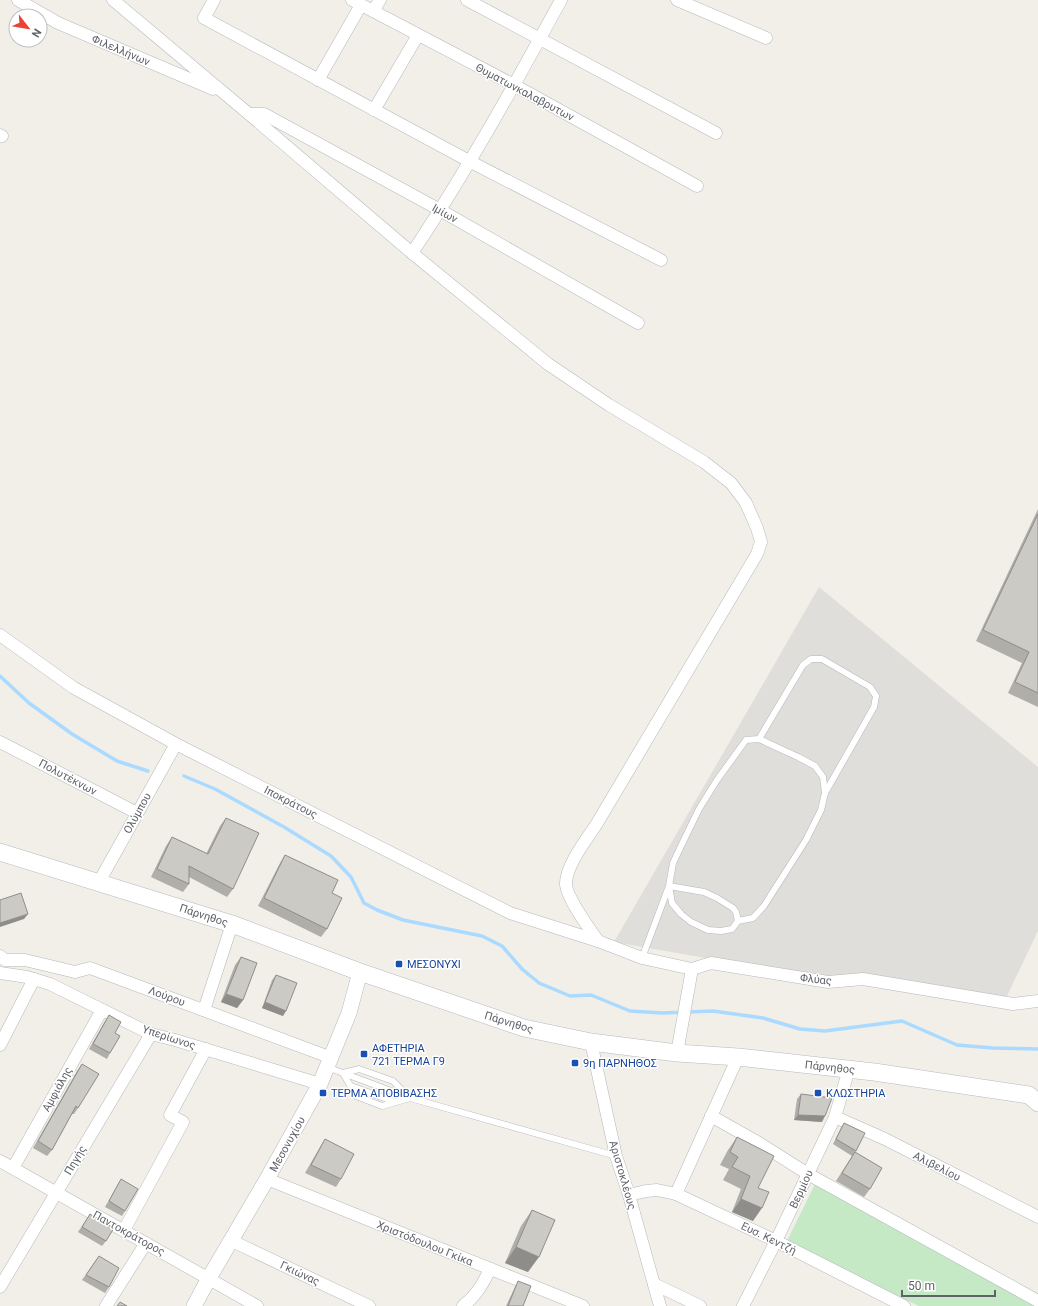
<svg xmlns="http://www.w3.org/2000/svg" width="1038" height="1306" viewBox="0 0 1038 1306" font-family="Roboto,sans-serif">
	<rect width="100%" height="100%" fill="#f1efe8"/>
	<path fill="#e0deda" d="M819,587L1038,767V931L1005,1000L825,979L614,942Z"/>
	<path fill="#c5e8c5" d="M815,1184L1035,1306H919L786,1243Z"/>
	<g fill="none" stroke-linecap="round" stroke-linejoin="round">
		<g stroke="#aadaff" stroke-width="3.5">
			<path d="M0,676L29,703L72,734L117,761L148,771"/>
			<path d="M184,776L215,789L284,827L331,856L351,877L364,903L377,910L403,920L482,936L502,946L522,969L539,983L570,996L591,995L630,1011L662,1013L713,1011L763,1018L800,1029L825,1031L902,1021L957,1045L993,1048L1038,1049"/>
		</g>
		<defs>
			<g id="service">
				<path d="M759,739L803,665L811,659H822L870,687L876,696L874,707L825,793"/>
				<path d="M669,886L704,892L717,898L733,908L736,912L738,921"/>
				<path d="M642,958L669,886L673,863L682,844L699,809L717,780L746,740L759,739L798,757L815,766L823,777L825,793L821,810L806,840L764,906L753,918L738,921L732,929L721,931L708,930L691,922L681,914L672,903L669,886"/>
				<path d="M327,1067L410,1098L616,1156"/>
				<path d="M359,1069L393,1081L410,1098L382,1106L356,1096L343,1073Z"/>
				<path d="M351,1086L395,1102"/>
			</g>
			<g id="minor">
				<path d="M18,0L58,23L213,89"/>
				<path d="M113,0L249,114L412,253L548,364L609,405L704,462L731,483L746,503L757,528L761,542L757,554L596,825C586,840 565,867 566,885C568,900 589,928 598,941"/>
				<path d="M214,0L204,18L469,161L661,260"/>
				<path d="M352,0L514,85L697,186"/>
				<path d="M467,0L716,133"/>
				<path d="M677,0L766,38"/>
				<path d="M373,11L380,0"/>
				<path d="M318,80L361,5"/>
				<path d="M374,110L418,35"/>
				<path d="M249,114H264L440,210L638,323"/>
				<path d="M0,135L2,136"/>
				<path d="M412,253C466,172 514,86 561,0"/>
				<path d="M0,635L74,688L96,700L176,744L510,913L598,941L642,958L692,969L711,963L828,982L863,979L1013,1004L1038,1001"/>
				<path d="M0,742L137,813"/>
				<path d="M99,882L176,744"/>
				<path d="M0,956L5,960H25L75,972L90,968L332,1058"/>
				<path d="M0,973L27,977L50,984L151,1034L175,1040L320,1084"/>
				<path d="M204,1010L232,924"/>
				<path d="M591,1042L616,1156L629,1195L660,1306"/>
				<path d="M0,1045L34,979"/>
				<path d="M677,1053L692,969"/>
				<path d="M711,1116L759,1143L808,1174L1038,1301"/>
				<path d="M835,1117L885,1139L1038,1217"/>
				<path d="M0,1161L257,1306"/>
				<path d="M13,1168L102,1010"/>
				<path d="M267,1179L583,1306"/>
				<path d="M676,1194L738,1057"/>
				<path d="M629,1195L646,1191L657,1190L676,1194L776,1241L904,1306"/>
				<path d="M124,1230L183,1122L170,1115L206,1049"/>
				<path d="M232,1241L369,1306"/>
				<path d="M654,1284L700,1306"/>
				<path d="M0,1287L151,1034"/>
				<path d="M106,1306L146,1243"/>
				<path d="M463,1306C476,1296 483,1284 490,1269"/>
				<path d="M743,1306L776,1241L835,1117L849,1069"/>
			</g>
			<path id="tertiary" d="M194,1306L209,1278L267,1179L320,1084L349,1013L360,972"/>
			<path id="secondary" d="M0,852L232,924L360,972L524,1028L591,1042L677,1053L738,1057L874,1072L1029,1095L1038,1103"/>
		</defs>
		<use href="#service" stroke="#b5b8bc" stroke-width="7"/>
		<use href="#minor" stroke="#b5b8bc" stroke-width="13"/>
		<use href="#tertiary" stroke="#b5b8bc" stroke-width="16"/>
		<use href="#secondary" stroke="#b6babf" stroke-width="18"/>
		<use href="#service" stroke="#fff" stroke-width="6"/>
		<use href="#minor" stroke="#fff" stroke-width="12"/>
		<use href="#tertiary" stroke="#fff" stroke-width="15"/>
		<use href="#secondary" stroke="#fff" stroke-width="17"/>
	</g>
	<g fill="#afaea9">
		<path d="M1038,509V707L1008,693L1022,663L976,641Z"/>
		<path d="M226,818L233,889L227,897L189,877V884L183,892L151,877L166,846L172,837L206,854L220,826Z"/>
		<path d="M285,855L332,893L327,929L321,937L258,906L280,863Z"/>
		<path d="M241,957L243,1000L237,1008L221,1002L235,965Z"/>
		<path d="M276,975L283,1016L262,1008L272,980Z"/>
		<path d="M109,1015L115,1033L110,1053L107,1059L89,1049L105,1021Z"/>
		<path d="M82,1064L78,1108L74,1114H72L52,1150L47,1156L33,1148L77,1071Z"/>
		<path d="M801,1094L822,1122L794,1120L797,1099Z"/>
		<path d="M844,1123L856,1151L855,1152L870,1189L864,1197L836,1181L852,1156L833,1144L841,1128Z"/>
		<path d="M737,1137L758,1188L753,1221L732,1212L741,1189L723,1180L729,1169L720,1165L728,1150Z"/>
		<path d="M325,1139L341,1179L336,1187L305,1173L320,1147Z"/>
		<path d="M121,1179L125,1211L122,1216L105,1207Z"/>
		<path d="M532,1210L528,1272L505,1263L521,1226Z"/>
		<path d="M90,1214L106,1241L102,1246L78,1232Z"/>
		<path d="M99,1256L109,1287L105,1293L82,1280Z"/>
		<path d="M518,1281L523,1306H506L515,1287Z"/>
	</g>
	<g fill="#8f8d8a">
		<path d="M28,914L24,919L0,927V923Z"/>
		<path d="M226,994L243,1000L237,1008L221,1002Z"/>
		<path d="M265,1002L286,1011L283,1016L262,1008Z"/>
		<path d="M798,1115L825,1116L822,1122L794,1120Z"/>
		<path d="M741,1199L762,1208L753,1221L732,1212Z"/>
		<path d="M516,1247L539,1257L528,1272L505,1263Z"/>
	</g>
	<g fill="#cccac5" stroke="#8f8d8a">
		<path d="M1038,514V693L1015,682L1029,652L983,630Z"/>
		<path d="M226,818L259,833L233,889L189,866V884L157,869L172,837L208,854Z"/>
		<path d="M285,855L338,880L332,893L342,898L327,929L264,898Z"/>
		<path d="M21,893L28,914L0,923V900Z"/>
		<path d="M241,957L257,963L243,1000L226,994Z"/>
		<path d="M276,975L297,983L286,1011L265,1002Z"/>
		<path d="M109,1015L121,1022L115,1033L120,1036L110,1053L93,1044Z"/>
		<path d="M82,1064L99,1074L78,1108L76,1106L52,1150L38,1141Z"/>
		<path d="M801,1094L832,1098L825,1116L798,1115Z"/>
		<path d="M844,1123L865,1133L856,1151L836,1139Z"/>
		<path d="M737,1137L774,1156L758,1188L769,1192L762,1208L741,1199L750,1176L732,1167L738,1157L730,1152Z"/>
		<path d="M325,1139L354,1154L341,1179L311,1165Z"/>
		<path d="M855,1152L882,1168L870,1189L842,1173Z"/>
		<path d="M121,1179L138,1189L125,1211L109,1201Z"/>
		<path d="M532,1210L555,1220L539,1257L516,1247Z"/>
		<path d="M90,1214L114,1228L106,1241L82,1227Z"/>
		<path d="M99,1256L119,1268L109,1287L86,1275Z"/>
		<path d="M518,1281L531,1286L523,1306H508Z"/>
		<path d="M120,1302L127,1306H117Z"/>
	</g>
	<g fill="#1a4fb4" stroke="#fff" stroke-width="1.5">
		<rect x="395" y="960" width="8" height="8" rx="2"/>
		<rect x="360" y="1050" width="8" height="8" rx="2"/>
		<rect x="571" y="1059" width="8" height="8" rx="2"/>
		<rect x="319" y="1089" width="8" height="8" rx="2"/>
		<rect x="814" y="1089" width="8" height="8" rx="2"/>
	</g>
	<g text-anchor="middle" stroke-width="3" stroke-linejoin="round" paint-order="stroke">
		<g font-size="11" fill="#5f6368" stroke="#fff">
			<text transform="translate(121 50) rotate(23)" y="4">Φιλελλήνων</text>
			<text transform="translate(525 92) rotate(28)" y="4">Θυματωνκαλαβρυτων</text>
			<text transform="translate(445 213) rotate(29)" y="4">Ιμίων</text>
			<text transform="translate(68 777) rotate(28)" y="4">Πολυτέκνων</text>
			<text transform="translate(291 802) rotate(27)" y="4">Ιποκράτους</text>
			<text transform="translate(137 813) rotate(-61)" y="4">Ολύμπου</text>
			<text transform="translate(204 915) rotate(18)" y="4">Πάρνηθος</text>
			<text transform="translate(816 979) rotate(6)" y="4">Φλύας</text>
			<text transform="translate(167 996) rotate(20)" y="4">Λούρου</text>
			<text transform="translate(509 1022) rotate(17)" y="4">Πάρνηθος</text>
			<text transform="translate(169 1037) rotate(18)" y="4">Υπερίωνος</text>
			<text transform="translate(830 1067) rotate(6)" y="4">Πάρνηθος</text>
			<text transform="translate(57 1089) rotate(-61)" y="4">Αμφιάλης</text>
			<text transform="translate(287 1144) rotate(-61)" y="4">Μεσονυχίου</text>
			<text transform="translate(75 1160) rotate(-59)" y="4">Πηγής</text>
			<text transform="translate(937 1166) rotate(27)" y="4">Αλιβελίου</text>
			<text transform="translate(623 1175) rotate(74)" y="4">Αριστοκλέους</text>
			<text transform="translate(801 1189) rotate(-65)" y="4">Βερμίου</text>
			<text transform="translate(129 1233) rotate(29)" y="4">Παντοκράτορος</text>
			<text transform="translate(769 1238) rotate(26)" y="4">Ευσ. Κεντζή</text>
			<text transform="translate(425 1243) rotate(22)" y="4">Χριστόδουλου Γκίκα</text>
			<text transform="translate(300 1273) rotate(25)" y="4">Γκιώνας</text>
		</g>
		<g font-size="11" fill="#164399" stroke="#fff" text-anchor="start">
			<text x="407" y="968">ΜΕΣΟΝΥΧΙ</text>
			<text x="372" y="1052">ΑΦΕΤΗΡΙΑ<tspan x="372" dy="13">721 ΤΕΡΜΑ Γ9</tspan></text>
			<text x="583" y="1067">9η ΠΑΡΝΗΘΟΣ</text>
			<text x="331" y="1097">ΤΕΡΜΑ ΑΠΟΒΙΒΑΣΗΣ</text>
			<text x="826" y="1097">ΚΛΩΣΤΗΡΙΑ</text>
		</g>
	</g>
	<g transform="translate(28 28) rotate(121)"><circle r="19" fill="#ffffff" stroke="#bfc1c3"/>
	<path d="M0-3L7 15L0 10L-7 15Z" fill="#ea4335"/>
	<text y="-6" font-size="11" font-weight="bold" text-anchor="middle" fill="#5f6368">N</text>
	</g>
	<path d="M902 1290v6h93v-6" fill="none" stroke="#5f6368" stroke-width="2"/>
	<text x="908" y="1290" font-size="12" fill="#5f6368" stroke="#ffffff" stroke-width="3" paint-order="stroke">50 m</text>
</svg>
